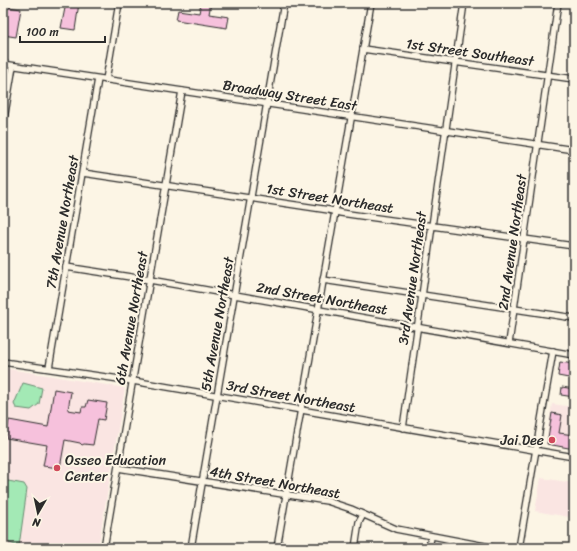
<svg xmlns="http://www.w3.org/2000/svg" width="577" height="551" viewBox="0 0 577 551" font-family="Sriracha,sans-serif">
	<rect width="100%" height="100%" fill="#fcf5e5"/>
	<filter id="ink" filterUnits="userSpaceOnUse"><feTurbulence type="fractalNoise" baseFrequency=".025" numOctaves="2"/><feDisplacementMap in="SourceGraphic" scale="8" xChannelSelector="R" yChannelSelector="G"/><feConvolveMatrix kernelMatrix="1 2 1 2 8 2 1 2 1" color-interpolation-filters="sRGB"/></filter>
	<g filter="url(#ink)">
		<g fill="#fae5e2">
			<path d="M3,368L125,388L98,548H3Z"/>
			<path d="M552,404L574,407V449L546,444Z"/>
			<path d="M541,478L574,483L569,517L535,511Z"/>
		</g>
		<g fill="#a3e9b5" stroke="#678a70">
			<path d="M23,383L42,388L39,404L31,410L16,408L14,404Z"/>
			<path d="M3,480L24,484L27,489L19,546L3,541Z"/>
		</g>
		<g fill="#f6c1dc" stroke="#2b2b2b">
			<path d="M66,3H79L75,30L61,28Z"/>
			<path d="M201,3H211L209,14L229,17L227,28L176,20L178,10L199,13Z"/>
			<path d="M3,6L21,9L16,37L3,35Z"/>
			<path d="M560,362L574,364V379L558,376Z"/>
			<path d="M562,387L574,389V397L561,395Z"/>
			<path d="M54,389L71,392L68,410L81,412L82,407H86L88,400L107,403L104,420L98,419L93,445L84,444L82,445L80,443L65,440L60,468L43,466L47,445L6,438L9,420L48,427Z"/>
			<path d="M552,413L562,415L559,433L574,435V449L547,444Z"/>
		</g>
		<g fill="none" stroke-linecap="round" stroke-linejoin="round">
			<defs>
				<g id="minor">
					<path d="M363,49L574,79"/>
					<path d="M3,64L574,150"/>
					<path d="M106,80L119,3"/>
					<path d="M3,125L13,66"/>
					<path d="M83,173L329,210L341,213L574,246"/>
					<path d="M66,267L150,280L574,355"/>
					<path d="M323,280L574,318"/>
					<path d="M509,343L558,3"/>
					<path d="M3,362L133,381L574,457"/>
					<path d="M49,368L98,79"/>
					<path d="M403,428L464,3"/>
					<path d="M118,468L327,501L351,509L396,529L495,548"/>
					<path d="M104,548L182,91"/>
					<path d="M191,548L284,3"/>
					<path d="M277,548L371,3"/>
					<path d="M355,548L359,522L363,515"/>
					<path d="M429,548L431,537"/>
					<path d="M519,548L553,351"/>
				</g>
			</defs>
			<use href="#minor" stroke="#2b2b2b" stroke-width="8"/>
			<use href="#minor" stroke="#fcf5e5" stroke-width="5.5"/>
		</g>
	</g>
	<g fill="#d1495b" stroke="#fcf5e5" stroke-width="1.5">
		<circle cx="552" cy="440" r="4"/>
		<circle cx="57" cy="468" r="4"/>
	</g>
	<g text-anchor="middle" stroke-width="4" stroke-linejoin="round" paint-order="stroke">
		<g font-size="14" fill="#2b2b2b" stroke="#fcf5e5">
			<text transform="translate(470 52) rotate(8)" y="5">1st Street Southeast</text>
			<text transform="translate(290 95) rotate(9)" y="5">Broadway Street East</text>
			<text transform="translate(330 198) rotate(9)" y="5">1st Street Northeast</text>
			<text transform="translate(62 222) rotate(-80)" y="5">7th Avenue Northeast</text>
			<text transform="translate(512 242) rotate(-82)" y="5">2nd Avenue Northeast</text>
			<text transform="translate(412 278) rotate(-82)" y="5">3rd Avenue Northeast</text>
			<text transform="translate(322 298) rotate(10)" y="5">2nd Street Northeast</text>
			<text transform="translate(131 318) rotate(-80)" y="5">6th Avenue Northeast</text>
			<text transform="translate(217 324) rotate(-80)" y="5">5th Avenue Northeast</text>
			<text transform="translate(291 396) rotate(10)" y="5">3rd Street Northeast</text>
			<text transform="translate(275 482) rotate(10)" y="5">4th Street Northeast</text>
		</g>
		<g font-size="14" fill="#2b2b2b" stroke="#fcf5e5" text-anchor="end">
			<text x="544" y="445">Jai Dee</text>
			<text x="65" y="465" text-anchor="start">Osseo Education<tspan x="65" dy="16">Center</tspan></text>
		</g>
	</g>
	<rect width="577" height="551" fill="none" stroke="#fcf5e5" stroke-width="16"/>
	<rect x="8" y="8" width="561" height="535" fill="none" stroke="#2b2b2b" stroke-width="1.5" filter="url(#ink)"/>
	<g transform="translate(38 513) rotate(189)" stroke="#fcf5e5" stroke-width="3" paint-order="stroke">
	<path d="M0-3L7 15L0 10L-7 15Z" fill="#2b2b2b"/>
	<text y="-6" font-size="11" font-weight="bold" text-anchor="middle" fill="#2b2b2b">N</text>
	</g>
	<path d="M20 36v6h85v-6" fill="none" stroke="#2b2b2b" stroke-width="2"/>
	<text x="26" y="36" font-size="12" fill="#2b2b2b" stroke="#fcf5e5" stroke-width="3" paint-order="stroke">100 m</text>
</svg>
